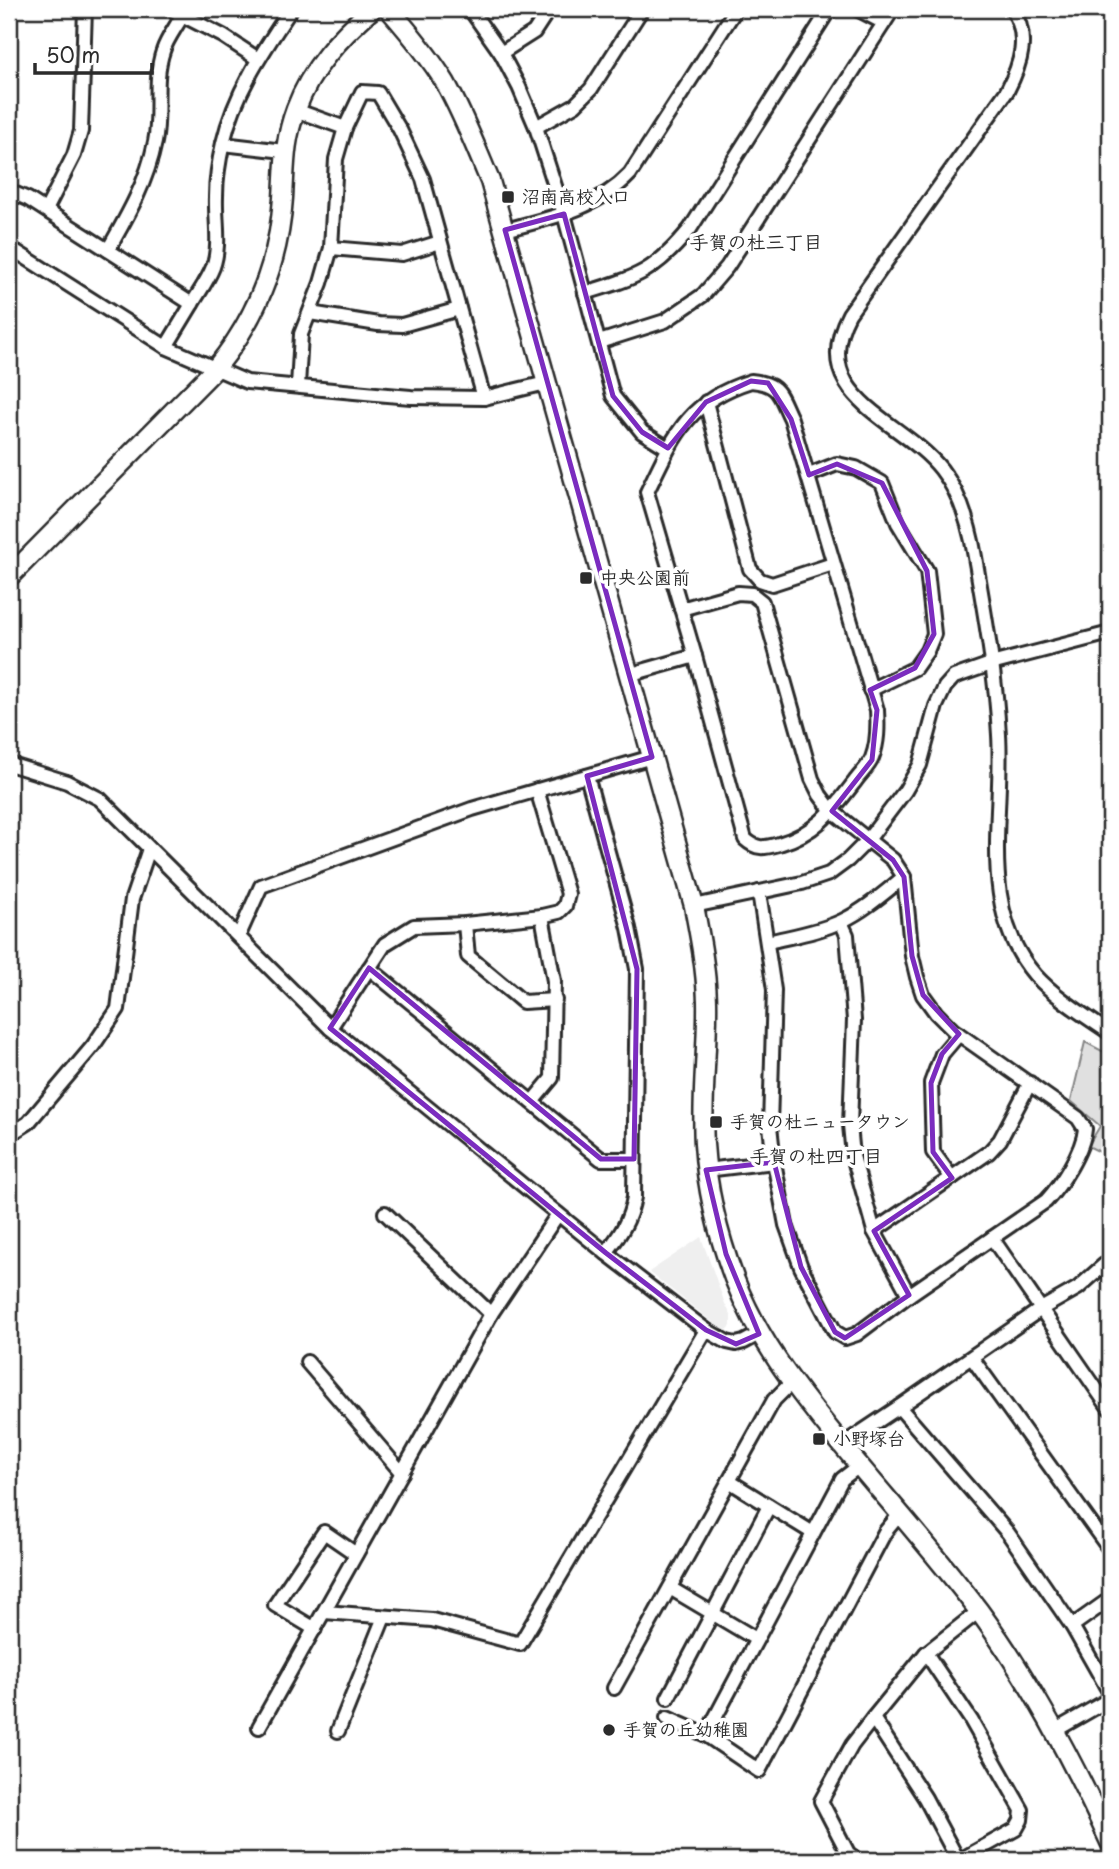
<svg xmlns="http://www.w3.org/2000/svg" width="1119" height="1869" viewBox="0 0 1119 1869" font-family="'Playpen Sans','Klee One',sans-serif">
	<rect width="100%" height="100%" fill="#fff"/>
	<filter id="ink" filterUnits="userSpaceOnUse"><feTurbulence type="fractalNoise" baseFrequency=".0143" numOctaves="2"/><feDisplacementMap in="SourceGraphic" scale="14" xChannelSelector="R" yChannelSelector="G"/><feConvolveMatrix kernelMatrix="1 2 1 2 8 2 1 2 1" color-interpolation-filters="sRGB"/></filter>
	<g filter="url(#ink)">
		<path fill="#efefef" d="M701,1237L725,1304L731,1315V1326L725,1332L649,1272Z"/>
		<path fill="#e0e0e0" stroke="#868686" stroke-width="2" d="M1085,1042L1110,1055V1157L1088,1146L1100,1126L1071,1101Z"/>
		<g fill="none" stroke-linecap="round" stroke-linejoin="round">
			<defs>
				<g id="street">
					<path d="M170,9L223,36L258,59"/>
					<path d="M470,9L501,53L519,87L536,127L564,214L613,396L642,432L668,448"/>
					<path d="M857,9L884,23"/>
					<path d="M1012,9C1030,36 1021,64 1007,91L849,314C805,397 902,419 941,469C960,493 970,527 975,557C985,615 996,676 999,735C1004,815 977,908 1035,975C1056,998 1084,1015 1110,1033"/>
					<path d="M501,53L534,32L549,9"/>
					<path d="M295,110L345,128"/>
					<path d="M536,127L575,105L591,89L642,9"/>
					<path d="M223,144L284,151"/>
					<path d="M9,191L28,199L192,304L166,347L247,382L376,394L411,397L484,398L546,383"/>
					<path d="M46,210L74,155L81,131L85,9"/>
					<path d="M505,230C550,218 597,209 630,174L736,9"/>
					<path d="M9,247L166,347"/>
					<path d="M331,248L402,254L440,242"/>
					<path d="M108,250C128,215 147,182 155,142C161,113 153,80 163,51C167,38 177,26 183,14"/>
					<path d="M585,293C637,277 655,272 690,229L827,13L832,9"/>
					<path d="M192,304C199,292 208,280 213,267C221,245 215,219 216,197C216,179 219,160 223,143C235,92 263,51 291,9"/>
					<path d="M310,313L378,324L402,325L459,309"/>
					<path d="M599,342L665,321L703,295L727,267L893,9"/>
					<path d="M751,381C781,384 779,395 791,419L877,710C878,727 878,743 872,758C869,766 861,773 856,780C833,810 817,833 779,844C764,848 757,850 745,839L695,656L647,492C674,436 687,401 751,381Z"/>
					<path d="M298,386L301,334L321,283L331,248L336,159L345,128L362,92L378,93L400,130L423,179L484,398"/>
					<path d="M706,402L750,569L760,580L772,584L833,564"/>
					<path d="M809,475L837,464L856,468L882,483L898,523L927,571L934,634L927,651L915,668L870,690"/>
					<path d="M681,609L738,593L752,594L762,602L812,779L820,795L832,811L893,860L904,877L912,956L917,977L923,995L936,1013L953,1030L1078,1118L1085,1129C1083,1151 1061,1185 1046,1201L909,1295L857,1334L845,1338L835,1332L801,1267L786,1225L774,1162L770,1126L774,990L759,892"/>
					<path d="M628,675L695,656"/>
					<path d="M9,764L67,782L100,799L330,1028L606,1253L706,1330L727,1342L736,1344L744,1342L759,1334"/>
					<path d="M587,776L629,928L637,969L634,1197C630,1221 620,1235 606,1253"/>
					<path d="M694,906L802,883L829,874L848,860L867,841L905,791L920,765L936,706L945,687L954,677L991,664L1110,633"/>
					<path d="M841,922L847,935L854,1020L850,1125L853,1156L874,1231L909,1295"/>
					<path d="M465,924L468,956L523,1002L555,1000"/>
					<path d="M239,935L261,886L472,809L652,757"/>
					<path d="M768,942C792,936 819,932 842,921C865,910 884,893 904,877"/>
					<path d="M369,968L601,1159H634"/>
					<path d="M330,1028L385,944L414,926L465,924L542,916L559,912L565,906L568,894L537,790"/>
					<path d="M532,1102L552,1078L554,981L542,916"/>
					<path d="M9,1135L28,1123L93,1046L118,1009L132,899L149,849"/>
					<path d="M706,1170L774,1162"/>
					<path d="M952,1178L933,1152L931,1083L942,1054L959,1034"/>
					<path d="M385,1213L491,1314L558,1214"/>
					<path d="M874,1231L989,1152L1000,1140L1030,1083"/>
					<path d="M992,1238L1110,1409"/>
					<path d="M1110,1273L1104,1265L1078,1288L1041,1309L899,1407L1008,1533L1072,1626L1110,1693"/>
					<path d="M972,1358L1110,1550"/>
					<path d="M307,1362L402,1473"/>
					<path d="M842,1445L899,1407"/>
					<path d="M729,1481L813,1533"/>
					<path d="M670,1588L756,1639"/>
					<path d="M324,1612L432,1620L520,1644L706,1330"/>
					<path d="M1072,1626L1110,1599"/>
					<path d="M315,1629L275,1605L324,1532L356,1554"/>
					<path d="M926,1653L971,1720L1022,1810L1021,1820L1016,1829L960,1860"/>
					<path d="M614,1688L774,1400L791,1383"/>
					<path d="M668,1698L769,1506"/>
					<path d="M667,1718L706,1735L759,1771L885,1532L900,1514"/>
					<path d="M873,1718L926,1653L979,1611"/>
					<path d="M259,1727L491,1314"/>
					<path d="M1056,1730L1110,1699"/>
					<path d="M338,1731L384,1617"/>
					<path d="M706,1735L842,1479L859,1466"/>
					<path d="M857,1860L848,1853L821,1801L852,1745L873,1718L925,1798L958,1860"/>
					<path d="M1107,1860L1110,1858"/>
				</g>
				<g id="secondary">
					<path d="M389,9C409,32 429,56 445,82C463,114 476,148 490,181L694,906C700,937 706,968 707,1001C708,1048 701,1096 704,1144C707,1190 718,1235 734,1278C757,1338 794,1386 834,1435C882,1494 933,1550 979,1611C1032,1683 1073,1761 1110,1842"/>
					<path d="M9,577L216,368C256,319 279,261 283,198C285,165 284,141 296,109C311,68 340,37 372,9"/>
				</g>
			</defs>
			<use href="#street" stroke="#2b2b2b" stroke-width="18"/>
			<use href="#secondary" stroke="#2b2b2b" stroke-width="23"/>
			<use href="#street" stroke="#fff" stroke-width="12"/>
			<use href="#secondary" stroke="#fff" stroke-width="18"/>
		</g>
	</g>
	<path fill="none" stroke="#7b2cbf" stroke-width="5" stroke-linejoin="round" d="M564,214L613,396L642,432L668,448L706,402L751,381L768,383L791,419L809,475L837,464L882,483L927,571L934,634L915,668L870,690L877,710L872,760L832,811L893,860L904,877L912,956L923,995L959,1034L942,1054L931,1083L933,1152L952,1178L874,1231L909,1295L845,1338L835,1332L801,1267L774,1162L706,1170L726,1254L759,1334L736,1344L706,1330L606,1253L330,1028L369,968L601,1159H634L637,969L587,776L652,757L505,230Z"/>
	<g fill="#2b2b2b" stroke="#fff" stroke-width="2.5">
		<rect x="501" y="190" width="14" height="14" rx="3.5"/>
		<rect x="579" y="571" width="14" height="14" rx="3.5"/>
		<rect x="709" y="1115" width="14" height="14" rx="3.5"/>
		<rect x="812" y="1432" width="14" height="14" rx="3.5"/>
		<circle cx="609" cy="1730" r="7"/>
	</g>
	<g text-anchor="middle" stroke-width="7" stroke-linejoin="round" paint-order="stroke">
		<g font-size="18" font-weight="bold" fill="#2b2b2b" stroke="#fff" text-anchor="start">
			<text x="522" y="203">沼南高校入口</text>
			<text x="600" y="584">中央公園前</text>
			<text x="730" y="1128">手賀の杜ニュータウン</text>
			<text x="833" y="1445">小野塚台</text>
			<text x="623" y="1736">手賀の丘幼稚園</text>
		</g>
		<g font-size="19" font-weight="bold" fill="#2b2b2b" stroke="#fff">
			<text x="756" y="249">手賀の杜三丁目</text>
			<text x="816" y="1163">手賀の杜四丁目</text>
		</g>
	</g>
	<rect width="1119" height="1869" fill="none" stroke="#fff" stroke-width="35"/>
	<rect x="18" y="18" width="1084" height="1834" fill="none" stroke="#2b2b2b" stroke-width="2.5" filter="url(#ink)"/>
	<path d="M35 63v10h117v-10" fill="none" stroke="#2b2b2b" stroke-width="3.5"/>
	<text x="46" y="63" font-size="21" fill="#2b2b2b" stroke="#ffffff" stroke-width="5" paint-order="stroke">50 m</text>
</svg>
